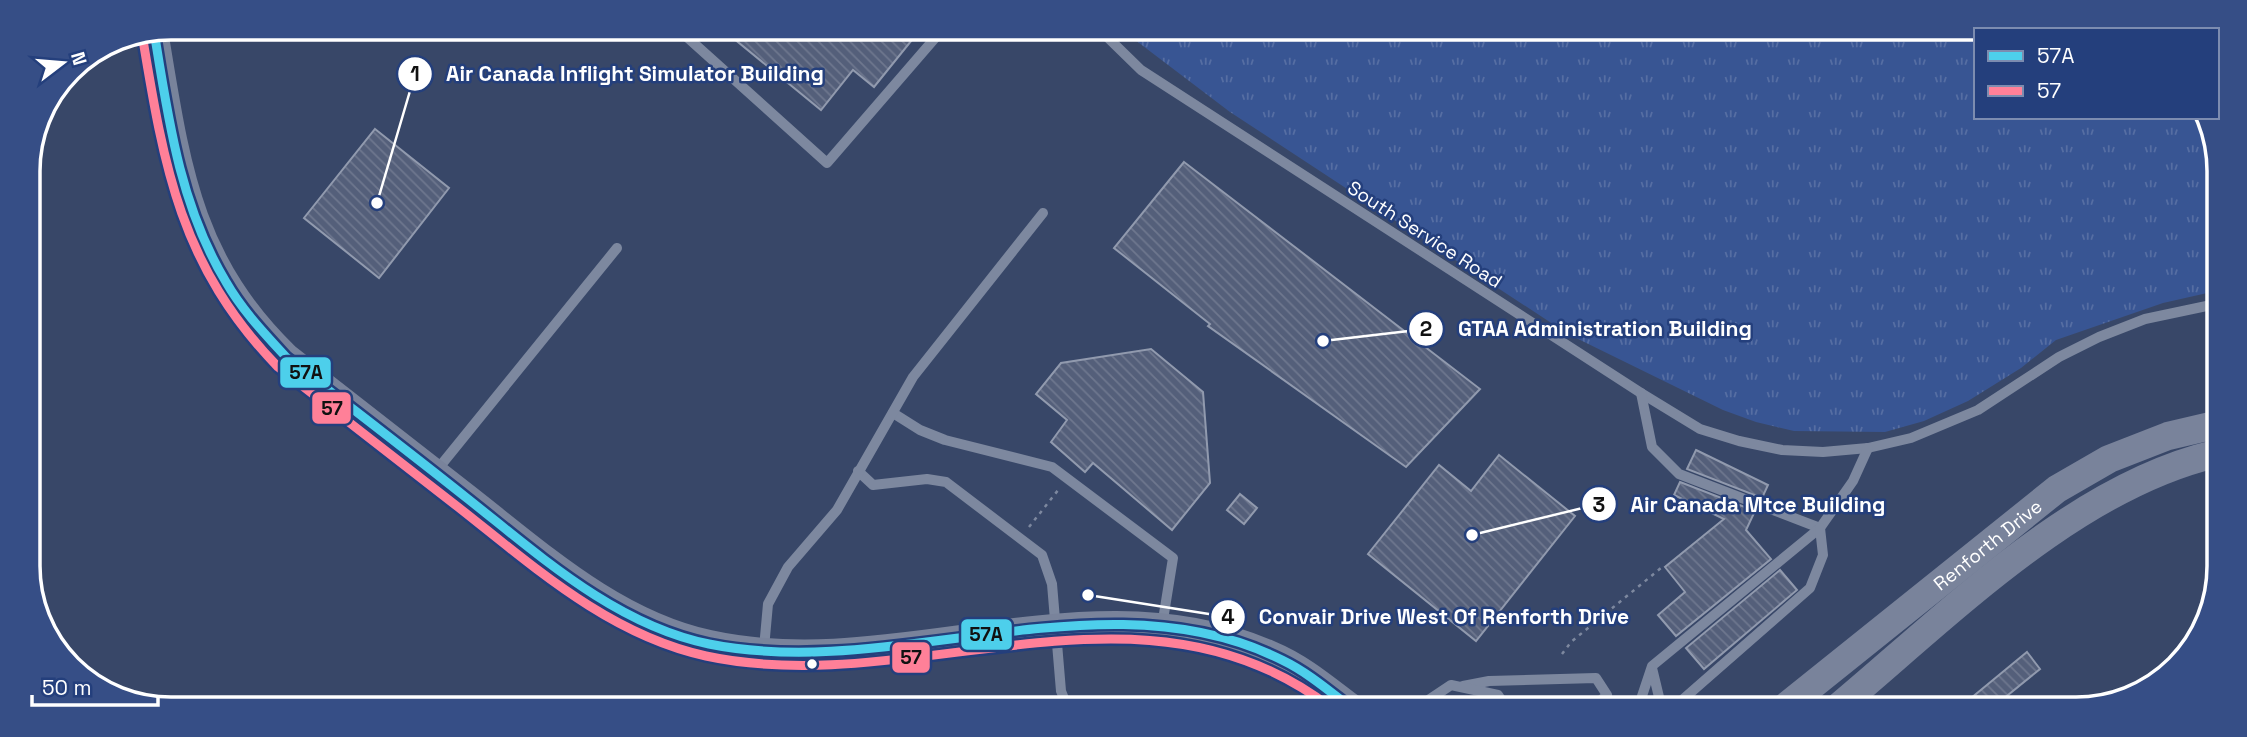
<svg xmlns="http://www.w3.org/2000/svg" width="2247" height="737" viewBox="0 0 2247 737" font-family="'Space Grotesk',sans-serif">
	<defs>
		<pattern id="grass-tufts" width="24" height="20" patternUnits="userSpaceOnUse" patternTransform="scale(1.75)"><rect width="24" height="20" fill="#385593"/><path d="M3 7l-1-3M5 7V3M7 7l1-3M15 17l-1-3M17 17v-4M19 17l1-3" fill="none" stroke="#566ea3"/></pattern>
		<pattern id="building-back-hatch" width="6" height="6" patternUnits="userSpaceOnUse" patternTransform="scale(1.75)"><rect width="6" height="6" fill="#545f7a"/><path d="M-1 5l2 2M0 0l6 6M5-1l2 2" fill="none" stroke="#6e778e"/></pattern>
	</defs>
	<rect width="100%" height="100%" fill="#384768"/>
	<path fill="url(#grass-tufts)" d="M1122,30L1976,33V117H2203L2216,144V291L2163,303L2056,340L2021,368L1968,401L1924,421L1885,432L1794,431L1756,422L1723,410L1568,334L1230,112Z"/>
	<g fill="url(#building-back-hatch)" stroke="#919aae" stroke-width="2">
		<path d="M722,29L920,30L874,87L853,70L821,110Z"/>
		<path d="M375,129L449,188L379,278L304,218Z"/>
		<path d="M1184,162L1480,389L1406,467L1208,326L1210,324L1114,248Z"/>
		<path d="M1151,349L1203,392L1210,483L1172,530L1093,463L1085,472L1051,442L1067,420L1036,394L1061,363Z"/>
		<path d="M1696,450L1768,485L1762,498L1687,469Z"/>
		<path d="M1499,455L1575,516L1476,641L1368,554L1439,465L1471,491Z"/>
		<path d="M1680,482L1755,511L1746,530L1771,559L1676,636L1658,615L1685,592L1665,567L1724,519L1674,495Z"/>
		<path d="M1240,494L1257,508L1244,524L1227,510Z"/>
		<path d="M1780,570L1797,590L1704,669L1686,648Z"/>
		<path d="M2027,652L2040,669L1992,708H1959Z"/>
	</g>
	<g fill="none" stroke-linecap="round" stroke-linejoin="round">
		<g stroke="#7d889f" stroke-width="2.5" stroke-dasharray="3.5 5" stroke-linecap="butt">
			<path d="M1029,527L1059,489"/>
			<path d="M1562,654L1571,642L1661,568"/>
		</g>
		<g stroke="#7d889f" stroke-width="10">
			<path d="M678,29L827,163L942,30"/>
			<path d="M1100,30L1141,70L1641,393L1700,429L1739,441L1782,450L1823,452L1868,448L1911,438L1978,410L2059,357L2099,337L2145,319L2216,304"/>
			<path d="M1641,393L1652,447L1679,474L1820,528"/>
			<path d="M893,413L920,430L945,440L1052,467L1173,558L1162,626"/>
			<path d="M437,470L617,248"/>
			<path d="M858,471L873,485L927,479L946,482L1042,555L1052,584L1061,691L1067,706"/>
			<path d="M764,648L768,604L788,567L837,510L913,377L1043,213"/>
			<path d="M1652,668L1659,697L1654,708"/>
			<path d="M1463,686L1489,681L1596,678L1607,695L1592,708"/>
			<path d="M1418,707L1451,685L1498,695L1506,707"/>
			<path d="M1638,708L1652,666L1820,528L1853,481L1868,448"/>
			<path d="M1673,708L1810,588L1823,555L1820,528"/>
		</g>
		<g stroke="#79839b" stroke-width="28">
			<path d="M154,31C176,162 186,260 286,357C347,405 408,452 468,499C542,557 616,624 709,644C896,685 1089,575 1271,655C1300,667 1325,688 1350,707"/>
			<path id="s1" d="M1784,708L2057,489L2109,459L2168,436L2215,425"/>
			<path d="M1837,708C1946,617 2074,487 2215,454"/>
		</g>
		<defs>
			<path id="bus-1" d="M154,31C168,118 180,206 226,282C242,310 264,333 286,357C346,404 408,451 468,499C540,556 616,625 709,644C896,682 1105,571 1282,660C1307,672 1328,690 1350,707"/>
			<path id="bus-2" d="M142,34C164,167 180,266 278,367C338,413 398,460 458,507C533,566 609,635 706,656C915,701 1141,562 1330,707"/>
		</defs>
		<use href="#bus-1" stroke="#243f7c" stroke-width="14"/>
		<use href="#bus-2" stroke="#243f7c" stroke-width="14"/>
		<use href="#bus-1" stroke="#4dcfeb" stroke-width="9"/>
		<use href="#bus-2" stroke="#ff8098" stroke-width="9"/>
	</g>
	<circle fill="#fff" stroke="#243f7c" stroke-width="2.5" cx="812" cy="664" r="6"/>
	<g text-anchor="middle" stroke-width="5" stroke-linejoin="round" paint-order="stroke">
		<g font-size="19" fill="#fff" stroke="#243f7c">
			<text transform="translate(1425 234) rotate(33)" y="7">South Service Road</text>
			<text dy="7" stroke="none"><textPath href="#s1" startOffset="261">Renforth Drive</textPath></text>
		</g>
	</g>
	<path d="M0 0H2247V737H0ZM171 40H2076A131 131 0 0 1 2207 171V566A131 131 0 0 1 2076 697H171A131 131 0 0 1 40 566V171A131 131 0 0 1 171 40Z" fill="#364e86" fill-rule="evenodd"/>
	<path fill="none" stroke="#fff" stroke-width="3.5" d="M171 40H2076A131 131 0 0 1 2207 171V566A131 131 0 0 1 2076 697H171A131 131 0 0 1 40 566V171A131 131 0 0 1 171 40Z"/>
	<path fill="none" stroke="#fff" stroke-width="2.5" d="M377 203L415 74M1323 341L1426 329M1472 535L1599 504M1088 595L1228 617"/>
	<g fill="#fff" stroke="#243f7c" stroke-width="2.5">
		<circle cx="377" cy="203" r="7"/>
		<circle cx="1323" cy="341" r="7"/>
		<circle cx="1472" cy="535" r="7"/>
		<circle cx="1088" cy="595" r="7"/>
		<circle cx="415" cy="74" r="18"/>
		<circle cx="1426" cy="329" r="18"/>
		<circle cx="1599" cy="504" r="18"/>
		<circle cx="1228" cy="617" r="18"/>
	</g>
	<g font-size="21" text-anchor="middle" font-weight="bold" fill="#111">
		<text x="415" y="81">1</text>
		<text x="1426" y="336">2</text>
		<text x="1599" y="512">3</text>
		<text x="1228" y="624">4</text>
	</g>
	<g font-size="21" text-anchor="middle" font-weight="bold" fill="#fff" stroke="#243f7c" stroke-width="5" stroke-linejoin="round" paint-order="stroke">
		<text x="635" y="81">Air Canada Inflight Simulator Building</text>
		<text x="1605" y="336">GTAA Administration Building</text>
		<text x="1758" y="512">Air Canada Mtce Building</text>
		<text x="1444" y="624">Convair Drive West Of Renforth Drive</text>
	</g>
	<g stroke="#243f7c" stroke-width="2.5">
		<rect x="279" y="356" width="53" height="33" rx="7" fill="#4dcfeb"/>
		<rect x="311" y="391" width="41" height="34" rx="7" fill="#ff8098"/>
		<rect x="960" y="618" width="53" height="33" rx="7" fill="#4dcfeb"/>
		<rect x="891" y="641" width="40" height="33" rx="7" fill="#ff8098"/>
	</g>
	<g font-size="19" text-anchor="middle" font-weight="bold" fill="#111">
		<text x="306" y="379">57A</text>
		<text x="332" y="415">57</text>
		<text x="986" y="641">57A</text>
		<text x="911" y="664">57</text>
	</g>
	<rect x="1974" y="28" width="245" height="91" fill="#243f7c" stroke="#7c8cb0" stroke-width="2"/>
	<rect x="1988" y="51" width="35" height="10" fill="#4dcfeb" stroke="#7c8cb0" stroke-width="2"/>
	<text x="2037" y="63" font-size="21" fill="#ffffff">57A</text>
	<rect x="1988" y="86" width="35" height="10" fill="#ff8098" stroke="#7c8cb0" stroke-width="2"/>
	<text x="2037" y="98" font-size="21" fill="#ffffff">57</text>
	<g transform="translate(63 63) rotate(74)" stroke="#243f7c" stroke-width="5" paint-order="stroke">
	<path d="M0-5L12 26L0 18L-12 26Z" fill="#ffffff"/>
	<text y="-10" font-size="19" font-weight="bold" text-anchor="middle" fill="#ffffff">N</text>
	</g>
	<path d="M32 695v10h126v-10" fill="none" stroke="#ffffff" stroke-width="3.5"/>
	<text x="42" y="695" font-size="21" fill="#ffffff" stroke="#243f7c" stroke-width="5" paint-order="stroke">50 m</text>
</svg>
